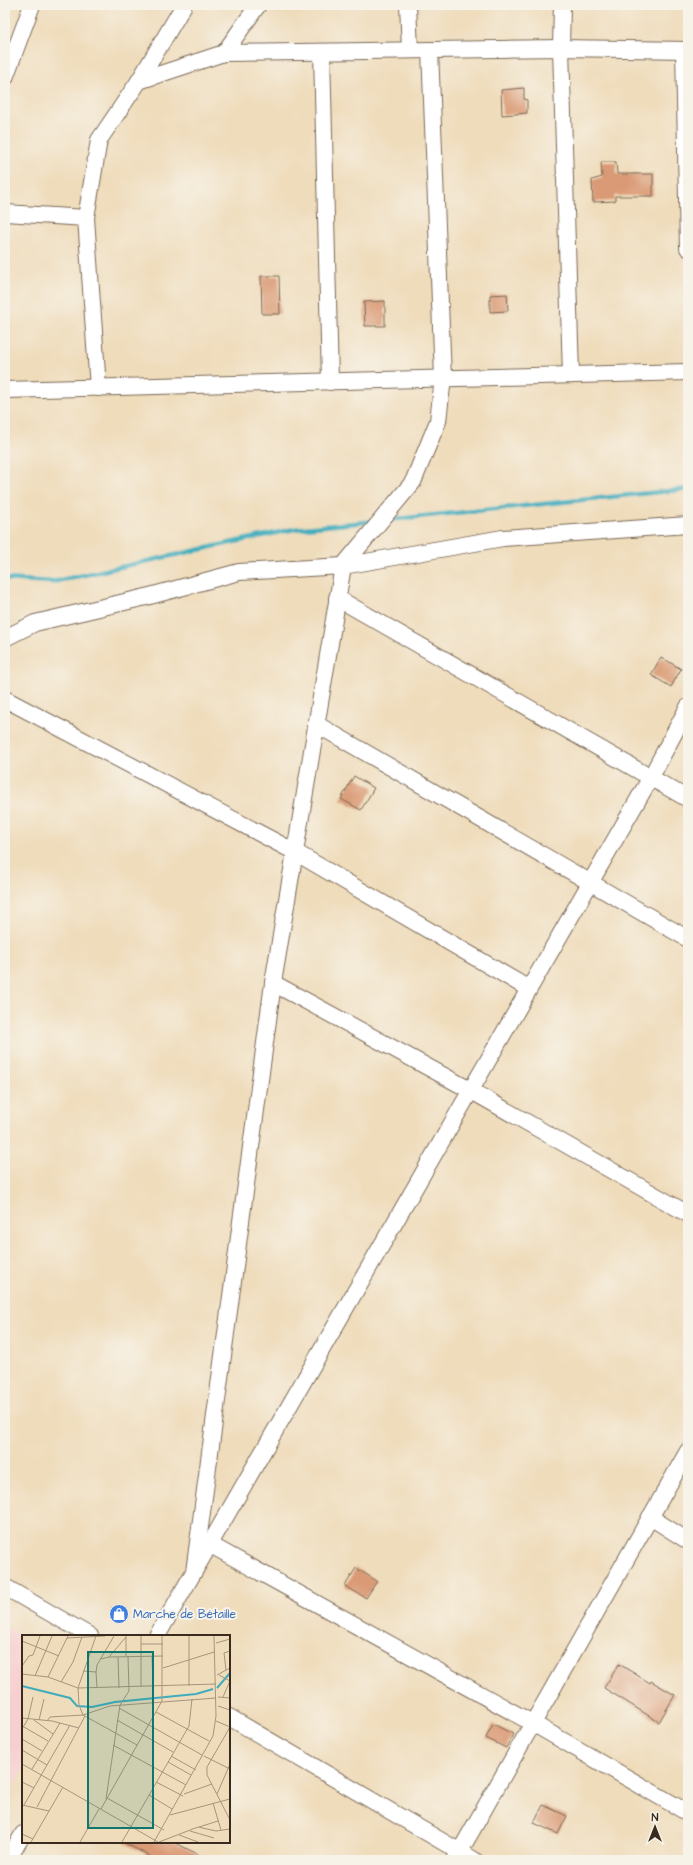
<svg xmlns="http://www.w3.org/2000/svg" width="693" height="1865" viewBox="0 0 693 1865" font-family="'Architects Daughter',sans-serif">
	<rect width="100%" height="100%" fill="#f7f3e8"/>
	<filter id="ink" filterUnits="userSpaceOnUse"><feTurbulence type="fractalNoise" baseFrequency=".025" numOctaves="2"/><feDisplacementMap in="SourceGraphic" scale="8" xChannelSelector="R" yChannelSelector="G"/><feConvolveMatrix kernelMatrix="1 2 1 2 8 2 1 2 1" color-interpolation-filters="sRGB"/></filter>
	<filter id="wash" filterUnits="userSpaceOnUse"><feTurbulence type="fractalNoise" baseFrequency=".012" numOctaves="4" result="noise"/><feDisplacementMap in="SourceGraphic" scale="16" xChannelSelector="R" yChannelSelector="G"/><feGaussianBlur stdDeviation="0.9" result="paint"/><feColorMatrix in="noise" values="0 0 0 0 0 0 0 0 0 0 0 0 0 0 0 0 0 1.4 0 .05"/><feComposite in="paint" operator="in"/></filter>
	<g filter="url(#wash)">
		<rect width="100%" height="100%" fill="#efdcbb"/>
		<path fill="#f7cfd1" d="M5,1626L23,1636V1770L5,1802Z"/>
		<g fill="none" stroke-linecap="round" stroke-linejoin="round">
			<g stroke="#40adbe" stroke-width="4.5">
				<path d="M387,520L688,489"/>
				<path d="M5,579L52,582L294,529L376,521"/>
			</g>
		</g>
		<g id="blocks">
			<g fill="#da9a75">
				<path d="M524,88V99L527,100V113L502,115L501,90Z"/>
				<path d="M601,162H616L617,174H653V196H615V201L593,202L592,180L602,177Z"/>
				<path d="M261,276H279L280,314H262Z"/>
				<path d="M507,294L508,311L490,312V295Z"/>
				<path d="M385,301V326H365L364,302Z"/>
				<path d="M661,657L681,669L671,687L651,675Z"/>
				<path d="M354,776L374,788L361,810L341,799Z"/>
				<path d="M356,1568L377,1581L366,1598L345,1586Z"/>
				<path d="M619,1664L650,1683L651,1681L675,1695L659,1722L604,1688Z"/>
				<path d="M493,1724L513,1734L506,1748L486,1738Z"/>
				<path d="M543,1805L567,1816L558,1834L534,1823Z"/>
				<path d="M123,1842H174L209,1860H157Z"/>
			</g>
		</g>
	</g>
	<g filter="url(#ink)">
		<use href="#blocks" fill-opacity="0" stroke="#7a6855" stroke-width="1"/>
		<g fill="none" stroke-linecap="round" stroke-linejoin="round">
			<defs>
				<g id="minor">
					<path d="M408,5L410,50"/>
					<path d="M562,5L561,48L571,375"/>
					<path d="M684,50L688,248"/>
					<path d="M322,52L330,382"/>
					<path d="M224,53L258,5"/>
					<path d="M5,78L32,5"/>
					<path d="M139,81L224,53L561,48L688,50"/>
					<path d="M5,213L86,218L99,140L139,81L184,5"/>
					<path d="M86,218L98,388"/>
					<path d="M5,390L688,372"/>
					<path d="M337,598L688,799"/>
					<path d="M5,638L35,623L146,597L239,572L343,566L503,538L688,525"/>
					<path d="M5,699L295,852L529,989"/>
					<path d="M316,724L688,939"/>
					<path d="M273,983L470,1090L688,1214"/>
					<path d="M650,1517L688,1541"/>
					<path d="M209,1544L534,1724L688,1813"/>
					<path d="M194,1572L273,983L343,566L413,482L438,421L443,378L430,50"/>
					<path d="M5,1587L90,1636"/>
					<path d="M157,1636L651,777L688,707"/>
					<path d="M229,1717L474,1860"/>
					<path d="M8,1860L23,1834"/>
					<path d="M455,1860L688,1451"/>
				</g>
			</defs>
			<use href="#minor" stroke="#7a6855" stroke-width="18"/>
			<use href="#minor" stroke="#fff" stroke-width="16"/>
		</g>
	</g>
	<defs>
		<symbol id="shop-disc" viewBox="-11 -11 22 22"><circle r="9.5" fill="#3f7fe0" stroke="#f7f3e8"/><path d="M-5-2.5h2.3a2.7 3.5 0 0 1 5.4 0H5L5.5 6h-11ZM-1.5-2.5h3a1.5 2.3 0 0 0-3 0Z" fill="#fff"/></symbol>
	</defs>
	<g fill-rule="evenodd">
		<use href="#shop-disc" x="108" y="1603" width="22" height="22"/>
	</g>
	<g text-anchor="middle" stroke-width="4" stroke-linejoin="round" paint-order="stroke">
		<g font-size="12" fill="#366cbe" stroke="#f7f3e8" text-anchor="start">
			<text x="133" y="1618">Marche de Bétaille</text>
		</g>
	</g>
	<g transform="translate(22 1635)">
		<rect width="208" height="208" fill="#efdcbb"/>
		<path fill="none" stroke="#40adbe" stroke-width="2" d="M0,51L48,63L55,71L70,72L93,67L174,59L191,54M195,53L208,38"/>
		<path fill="none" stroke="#a7957c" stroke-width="1" d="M74,1L56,53L57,70L61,80L115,110M104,1V21M119,1V52M167,1V51M45,3L83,1M0,6L37,21M194,8L208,4M119,9H141M130,21L131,52M87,22L104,2M96,22L97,53M79,24L87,22L141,21M0,31L7,21L11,20L18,1M141,33L192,17M204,35L202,18L208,16M61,36L74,37L75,30L92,1M74,37L75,53M0,39L26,42L56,53L194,49M195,40L208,33M197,40L208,46M13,41L30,1M26,42L46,1M39,47L51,27L60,2M196,62L208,63M201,62L208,46M196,71L208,75M97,73L180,120M134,77L187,106M0,83L30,86L57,93M12,85L31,99M17,85L22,64M95,85L151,117M25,86L28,82L61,80L88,71L194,63M194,86L208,92M2,92L26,106M208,92L185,132V140L208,185M0,94L6,84L11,62M0,104L20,116M91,110L164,150M0,115L25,130M149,121L174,135M182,121L208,134M146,127L169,140M0,129L136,207M10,134L38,88M0,147L12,153M134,147L161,161M162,159L190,149M195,159L208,129M127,160L150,174M85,163L142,195M84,164L98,70L107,56L106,21M191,168L199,195M0,170L27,176M2,170L48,90M15,172L63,81M79,174L140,66V1M148,180L208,164M177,192L196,186M168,196L192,203M0,199L11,204M157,200L176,207M9,207L41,152M58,207L77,174M100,207L167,91L170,64M132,207L191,101L194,81L192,1M137,207L176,192L194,196L208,194"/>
		<path fill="#0f766e" fill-opacity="0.15" stroke="#0f766e" stroke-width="2" d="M66,17H131V193H66Z"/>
		<rect width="208" height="208" fill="none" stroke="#3b2a1e" stroke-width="2"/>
	</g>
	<rect width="693" height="1865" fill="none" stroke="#f7f3e8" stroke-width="20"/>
	<g transform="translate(655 1827)" stroke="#f7f3e8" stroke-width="3" paint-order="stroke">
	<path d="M0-3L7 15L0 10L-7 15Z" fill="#3b2a1e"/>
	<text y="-6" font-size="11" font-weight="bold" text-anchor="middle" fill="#3b2a1e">N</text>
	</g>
</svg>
